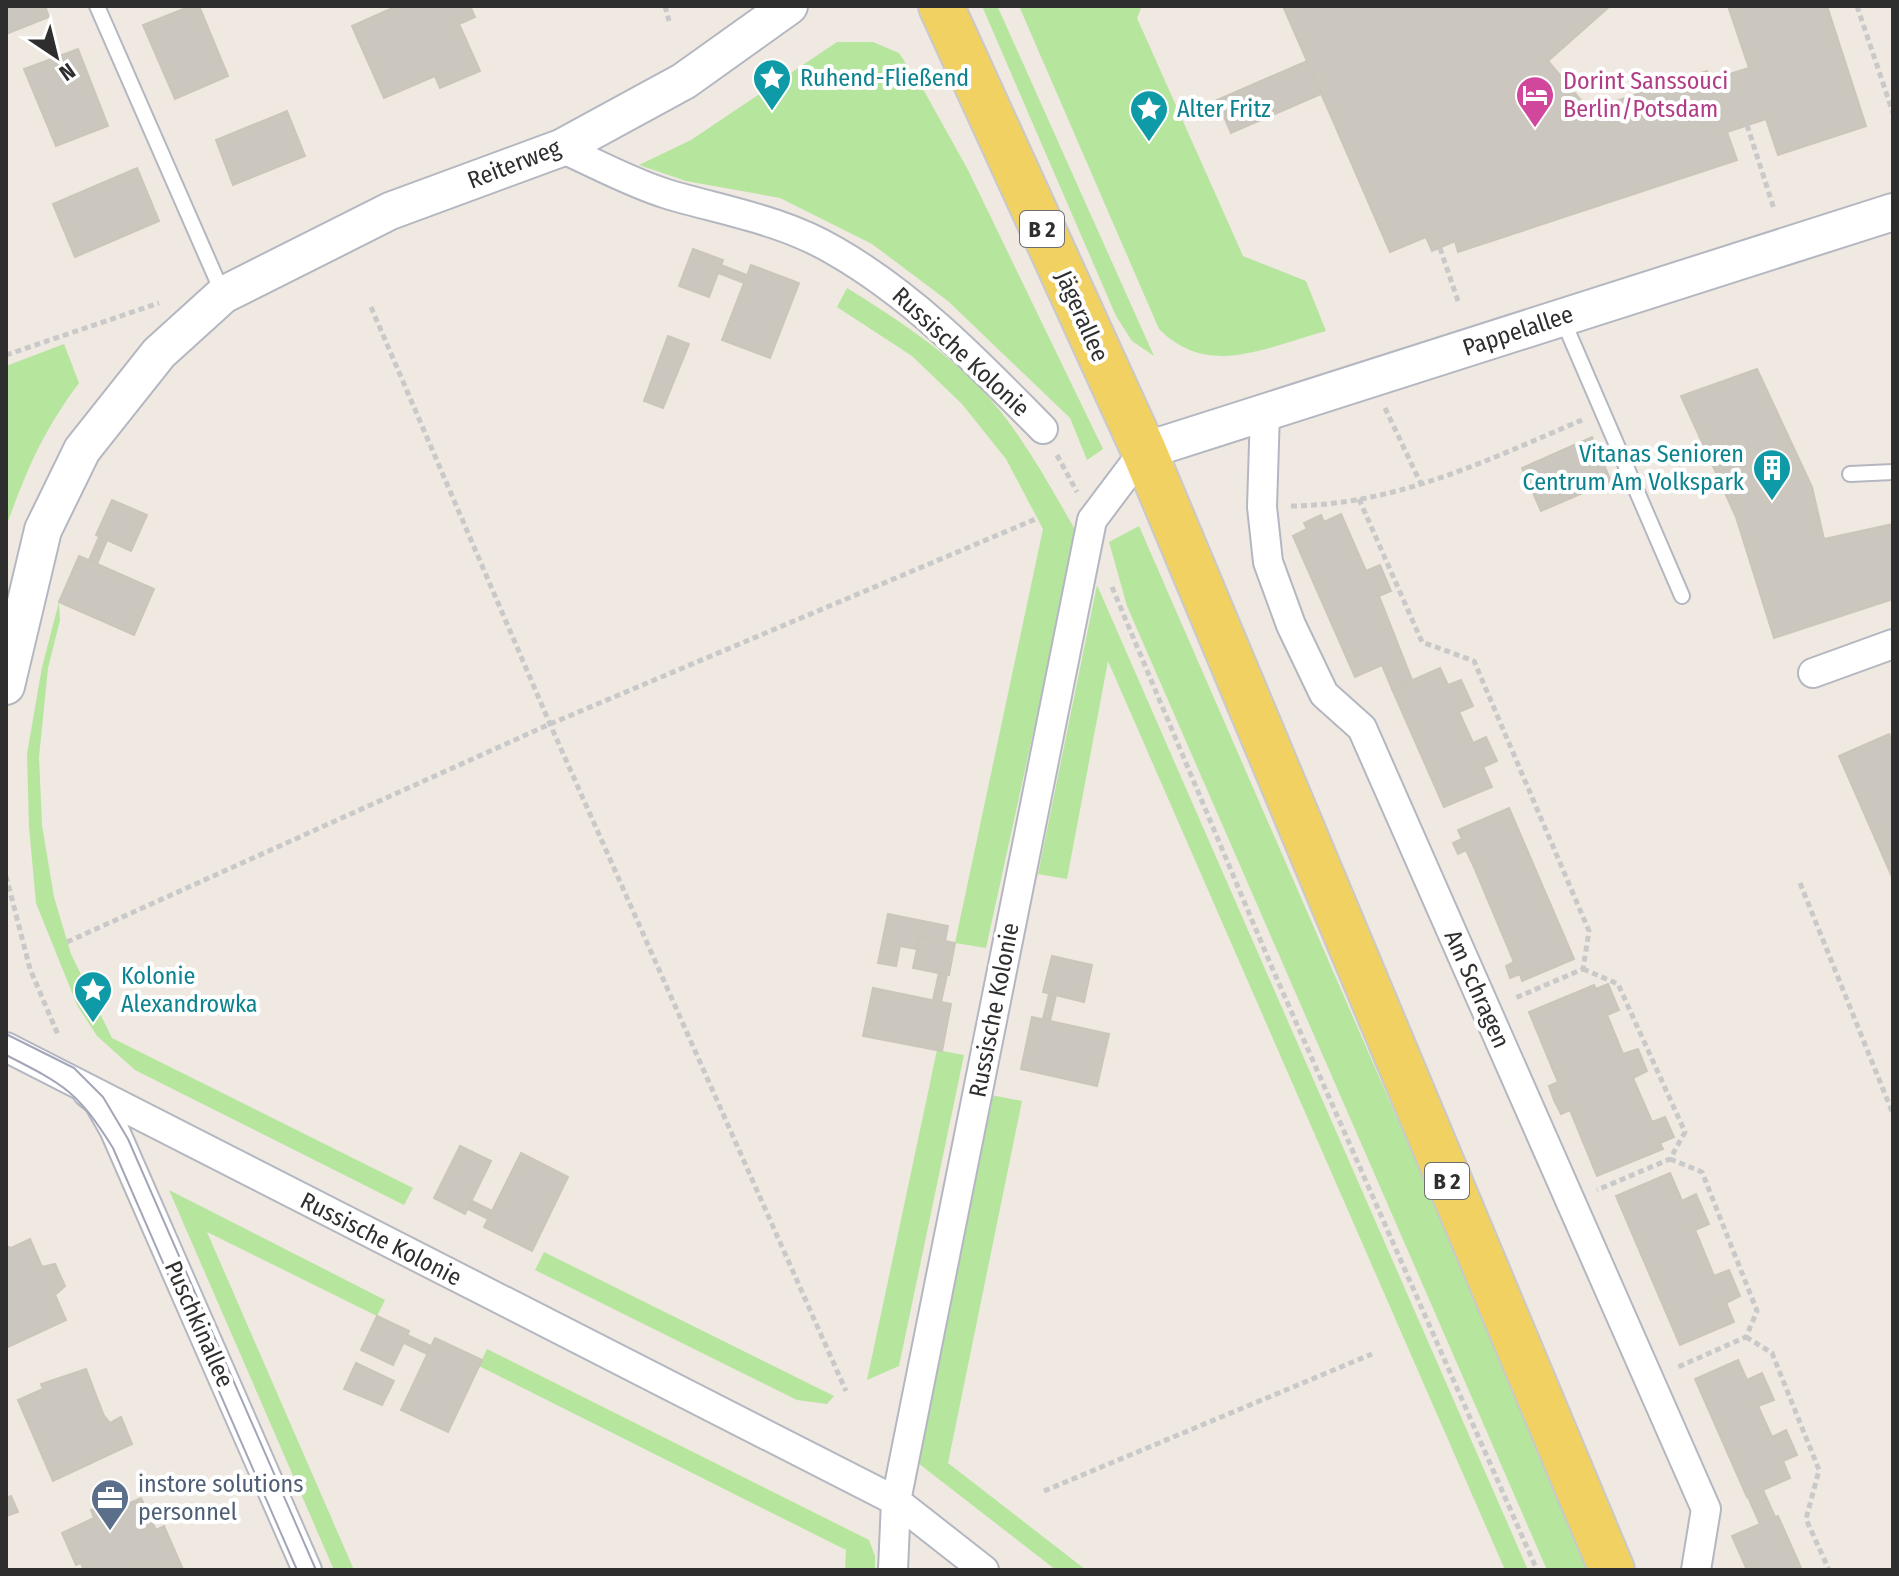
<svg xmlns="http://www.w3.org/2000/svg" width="1899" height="1576" viewBox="0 0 1899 1576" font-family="'Fira Sans Condensed',sans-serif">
	<rect width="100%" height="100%" fill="#efe9e1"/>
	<g fill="#b6e59e">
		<path d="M982,6H997L1000,12L1154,356L1132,341L1116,316Z"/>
		<path d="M1019,6H1142L1137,18L1243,256L1306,281L1326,331C1266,347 1209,379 1159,329Z"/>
		<path d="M837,42H873L899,53L923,89L968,170L1103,449L1087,460L1070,418L948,301L872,244L780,198L686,181L639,165L691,140Z"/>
		<path d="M847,288C894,317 943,349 981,389C1021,431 1048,483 1077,533L986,948L955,943L1043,529L1006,459L962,404L912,356L837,307Z"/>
		<path d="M64,344L79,383C42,433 27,469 6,527V366Z"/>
		<path d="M1139,526L1594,1570H1547L1127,606L1109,542Z"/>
		<path d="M1097,585L1528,1570H1505L1108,661L1067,879L1038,874Z"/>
		<path d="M59,602L60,620L48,668L39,757L42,825L54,897L71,954L112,1038L413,1188L404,1205L135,1070L97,1036L77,1005L36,903L29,827L27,754L42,667Z"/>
		<path d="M937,1050L964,1055L899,1366L867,1380Z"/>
		<path d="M991,1095L1022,1101L948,1463L1086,1570H1056L918,1463Z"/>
		<path d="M169,1190L385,1300L377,1316L207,1232L354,1570H334Z"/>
		<path d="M544,1252L834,1396L827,1404L797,1400L535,1270Z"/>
		<path d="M487,1349L869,1540L875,1556V1570H845L846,1550L479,1366Z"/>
	</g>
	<g fill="#cbc7bf" stroke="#cbc5ba" stroke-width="2">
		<path d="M6,6H45L49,17L6,34Z"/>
		<path d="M191,6H199L228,76L175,99L143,25Z"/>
		<path d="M397,6H470L475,17L459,24L480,71L440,88L435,76L384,98L352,26Z"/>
		<path d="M1283,6H1610L1548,61L1589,110L1707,71L1710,80L1749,68L1728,6H1827L1866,126L1778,155L1766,119L1727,132L1737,160L1458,252L1455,241L1432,251L1426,237L1390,252Z"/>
		<path d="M78,49L108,126L56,146L24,69Z"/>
		<path d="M1307,61L1321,94L1231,133L1217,100Z"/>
		<path d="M287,111L305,156L233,185L216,140Z"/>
		<path d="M137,168L159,221L75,257L53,204Z"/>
		<path d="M693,249L723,260L709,297L679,286Z"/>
		<path d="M721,265L747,275L744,283L718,273Z"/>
		<path d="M751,265L799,283L770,358L722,340Z"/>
		<path d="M668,336L689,344L663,408L644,401Z"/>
		<path d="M1757,369L1812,487L1824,539L1893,524V599L1774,638L1736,517L1681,396Z"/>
		<path d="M1592,437L1611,481L1541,511L1522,468Z"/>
		<path d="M112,500L147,515L131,551L96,535Z"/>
		<path d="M1341,514L1366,571L1380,565L1391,591L1379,596L1412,680L1392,689L1382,665L1355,677L1293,536L1307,529L1304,523L1321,515L1324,522Z"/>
		<path d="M99,537L107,540L97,564L89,560Z"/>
		<path d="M79,556L154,589L134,635L59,602Z"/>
		<path d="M1440,668L1448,685L1461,680L1473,706L1459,712L1473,743L1486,737L1497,761L1483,767L1492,787L1444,807L1392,689Z"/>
		<path d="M1889,734L1893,743V849L1882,854L1839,756Z"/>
		<path d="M1509,808L1574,959L1522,981L1520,974L1510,978L1506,966L1514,962L1474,867L1466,850L1458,854L1453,843L1462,839L1458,830Z"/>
		<path d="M1893,849V879L1882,854Z"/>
		<path d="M888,914L948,926L945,941L920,936L917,949L900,946L896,966L878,963Z"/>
		<path d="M920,936L955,943L949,975L913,968Z"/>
		<path d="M1052,956L1092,965L1084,1002L1043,992Z"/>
		<path d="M939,973L947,975L941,1002L933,1000Z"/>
		<path d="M1608,984L1619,1010L1607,1015L1623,1054L1638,1049L1647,1071L1633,1078L1652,1122L1665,1117L1674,1137L1660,1143L1663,1149L1597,1176L1570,1110L1561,1114L1554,1100L1549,1086L1558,1082L1529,1012L1594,985L1596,989Z"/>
		<path d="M873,988L951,1004L942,1051L863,1036Z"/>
		<path d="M1049,994L1056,995L1050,1021L1043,1019Z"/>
		<path d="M1032,1017L1109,1034L1097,1086L1021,1069Z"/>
		<path d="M460,1146L491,1161L465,1214L434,1198Z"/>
		<path d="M521,1153L568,1177L532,1251L484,1227Z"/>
		<path d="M1670,1173L1682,1201L1696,1194L1709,1224L1695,1230L1714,1276L1729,1270L1740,1296L1726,1303L1734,1322L1680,1345L1616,1196Z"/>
		<path d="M472,1201L492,1211L488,1219L468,1209Z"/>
		<path d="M30,1239L42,1267L55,1264L65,1286L55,1295L66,1320L6,1348V1246L11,1248Z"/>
		<path d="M377,1316L409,1331L393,1365L361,1350Z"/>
		<path d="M407,1335L431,1346L427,1354L404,1343Z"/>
		<path d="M435,1338L482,1360L448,1432L401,1410Z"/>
		<path d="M1738,1360L1747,1380L1762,1373L1774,1400L1758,1406L1772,1437L1786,1430L1797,1455L1783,1461L1790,1478L1747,1497L1695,1379Z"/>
		<path d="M356,1363L394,1381L382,1405L344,1389Z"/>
		<path d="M86,1369L104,1416L110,1423L121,1417L132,1444L53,1481L18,1400L43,1389L41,1384Z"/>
		<path d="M1763,1490L1775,1517L1778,1516L1802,1570H1747L1732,1536L1760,1524L1748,1497Z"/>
		<path d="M11,1496L18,1512L6,1516V1498Z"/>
		<path d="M141,1498L156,1530L164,1526L182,1567L84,1570L81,1563L76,1565L62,1533L94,1518L91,1510L113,1500L116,1509Z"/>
	</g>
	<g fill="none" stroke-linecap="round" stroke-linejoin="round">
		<defs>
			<g id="service">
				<path d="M97,6L223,294"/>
				<path d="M1562,318L1682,596"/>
				<path d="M1850,474L1893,472"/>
			</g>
			<g id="minor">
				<path d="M561,148C595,163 631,183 667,194C724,211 783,220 835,251C915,297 979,364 1043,429"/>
				<path d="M1265,412L1262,507L1268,562L1291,625L1324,694L1362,728L1706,1509L1696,1570"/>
				<path d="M1813,673L1893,644"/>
				<path d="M6,1047L896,1501L984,1570"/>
				<path d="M87,1092L98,1101L114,1129L307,1570"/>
				<path d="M893,1570L896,1501L1092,520L1144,451"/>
			</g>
			<g id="tertiary">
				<path d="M1144,451L1893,212"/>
				<path d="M6,686L43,530L82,450L159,353L223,295L390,211L561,148L684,81L789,6"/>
			</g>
			<path id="primary" d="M941,6L1144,451L1612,1570"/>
		</defs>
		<use href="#service" stroke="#b4b7c1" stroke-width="18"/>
		<use href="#minor" stroke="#b4b7c1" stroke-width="32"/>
		<use href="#tertiary" stroke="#b4b7c1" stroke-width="40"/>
		<use href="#primary" stroke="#c9c9c9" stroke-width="48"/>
		<g stroke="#c9c9c9" stroke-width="5" stroke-dasharray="6 4" stroke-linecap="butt">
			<path d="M665,6L669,21"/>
			<path d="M1857,6L1893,113"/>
			<path d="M1747,125L1774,209"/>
			<path d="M1440,248L1459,304"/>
			<path d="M371,307L550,724L846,1391"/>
			<path d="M6,355L159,303"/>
			<path d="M1385,408L1422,486"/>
			<path d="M1057,455L1077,492"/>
			<path d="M1359,499L1422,642L1474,661L1589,931L1583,969L1513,999"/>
			<path d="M1291,506C1396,505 1488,460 1582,420"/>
			<path d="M1112,587L1270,963L1537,1570"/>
			<path d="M6,876L30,969L59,1037"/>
			<path d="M1800,883L1893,1114"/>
			<path d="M67,942L550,724L1038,518"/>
			<path d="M1583,969L1618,984L1685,1132L1670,1159L1597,1190"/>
			<path d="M1670,1159L1702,1172L1757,1311L1746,1337L1678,1367"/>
			<path d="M1746,1337L1772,1353L1819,1470L1806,1519L1829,1570"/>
			<path d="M1044,1491L1372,1354"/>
		</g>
		<use href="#service" stroke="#fff" stroke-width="14"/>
		<use href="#minor" stroke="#fff" stroke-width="28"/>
		<use href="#tertiary" stroke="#fff" stroke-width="36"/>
		<use href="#primary" stroke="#f2d163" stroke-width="44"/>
		<g stroke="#a3a6b8" stroke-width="2">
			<path d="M6,1034L74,1068L103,1097L128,1139L316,1570"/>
			<path d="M6,1055C65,1085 77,1091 113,1148L297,1570"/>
		</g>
	</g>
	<defs>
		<symbol id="sight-pin" viewBox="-11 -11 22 30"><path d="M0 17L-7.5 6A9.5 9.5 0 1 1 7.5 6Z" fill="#0f9aa8" stroke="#fff"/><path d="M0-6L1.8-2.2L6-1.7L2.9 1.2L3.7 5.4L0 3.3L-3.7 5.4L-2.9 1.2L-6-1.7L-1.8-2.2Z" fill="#fff"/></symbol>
		<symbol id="hotel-pin" viewBox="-11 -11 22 30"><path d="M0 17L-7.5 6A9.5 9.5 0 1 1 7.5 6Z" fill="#d1479c" stroke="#fff"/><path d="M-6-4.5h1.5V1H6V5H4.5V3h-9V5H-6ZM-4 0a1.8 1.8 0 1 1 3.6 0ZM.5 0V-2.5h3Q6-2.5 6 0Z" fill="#fff"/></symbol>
		<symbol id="building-pin" viewBox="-11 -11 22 30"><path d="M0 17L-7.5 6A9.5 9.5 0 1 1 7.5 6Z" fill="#0f9aa8" stroke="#fff"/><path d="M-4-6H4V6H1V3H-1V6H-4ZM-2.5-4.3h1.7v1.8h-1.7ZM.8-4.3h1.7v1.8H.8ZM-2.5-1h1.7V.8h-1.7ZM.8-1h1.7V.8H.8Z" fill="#fff"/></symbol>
		<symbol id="office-pin" viewBox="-11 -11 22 30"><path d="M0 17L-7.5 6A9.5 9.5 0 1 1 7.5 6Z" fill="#5c6f8a" stroke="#fff"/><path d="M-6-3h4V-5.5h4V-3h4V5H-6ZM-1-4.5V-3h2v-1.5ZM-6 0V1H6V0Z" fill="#fff"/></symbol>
	</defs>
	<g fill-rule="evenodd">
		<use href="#sight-pin" x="750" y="56" width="44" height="60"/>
		<use href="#hotel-pin" x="1513" y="73" width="44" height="60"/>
		<use href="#sight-pin" x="1127" y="87" width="44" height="60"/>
		<use href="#building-pin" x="1750" y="446" width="44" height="60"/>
		<use href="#sight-pin" x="71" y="968" width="44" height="60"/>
		<use href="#office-pin" x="88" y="1476" width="44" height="60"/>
	</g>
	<g text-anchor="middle" stroke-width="8" stroke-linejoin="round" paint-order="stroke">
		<g fill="#fff" stroke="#6d6d6d" stroke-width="2">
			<rect x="1020" y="211" width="44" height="36" rx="6"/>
			<rect x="1425" y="1163" width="44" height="36" rx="6"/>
		</g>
		<g font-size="22" font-weight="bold" fill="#2e2e2e">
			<text x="1042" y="237">B 2</text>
			<text x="1447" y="1189">B 2</text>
		</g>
		<g font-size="24" fill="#0d838f" stroke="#fff" text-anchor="start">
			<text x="800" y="86">Ruhend-Fließend</text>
			<text x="1177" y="117">Alter Fritz</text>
			<text x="1744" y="462" text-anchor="end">Vitanas Senioren<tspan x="1744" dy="28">Centrum Am Volkspark</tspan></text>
			<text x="121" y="984">Kolonie<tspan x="121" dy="28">Alexandrowka</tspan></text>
		</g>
		<g font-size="24" fill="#b23c85" stroke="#fff" text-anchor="start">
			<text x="1563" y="89">Dorint Sanssouci<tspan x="1563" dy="28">Berlin/Potsdam</tspan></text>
		</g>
		<g font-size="24" fill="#2e2e2e" stroke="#fff">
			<text transform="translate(514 164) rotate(-21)" y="8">Reiterweg</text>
			<text transform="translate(1082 316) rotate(66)" y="8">Jägerallee</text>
			<text transform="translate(1518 331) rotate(-18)" y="8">Pappelallee</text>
			<text transform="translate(961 352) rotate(43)" y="8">Russische Kolonie</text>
			<text transform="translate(1477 989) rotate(66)" y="8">Am Schragen</text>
			<text transform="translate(994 1010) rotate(-79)" y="8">Russische Kolonie</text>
			<text transform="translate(381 1239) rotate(27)" y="8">Russische Kolonie</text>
			<text transform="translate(199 1324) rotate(66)" y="8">Puschkinallee</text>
		</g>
		<g font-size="24" fill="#4e5e75" stroke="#fff" text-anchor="start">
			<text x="138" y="1492">instore solutions<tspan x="138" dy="28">personnel</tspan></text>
		</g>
	</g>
	<rect width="1899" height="1576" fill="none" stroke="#2e2e2e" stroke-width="16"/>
	<g transform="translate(56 56) rotate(145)" stroke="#ffffff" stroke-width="6" paint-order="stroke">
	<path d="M0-6L14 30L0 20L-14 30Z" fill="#2e2e2e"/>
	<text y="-12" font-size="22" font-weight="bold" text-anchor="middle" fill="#2e2e2e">N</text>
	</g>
</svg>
